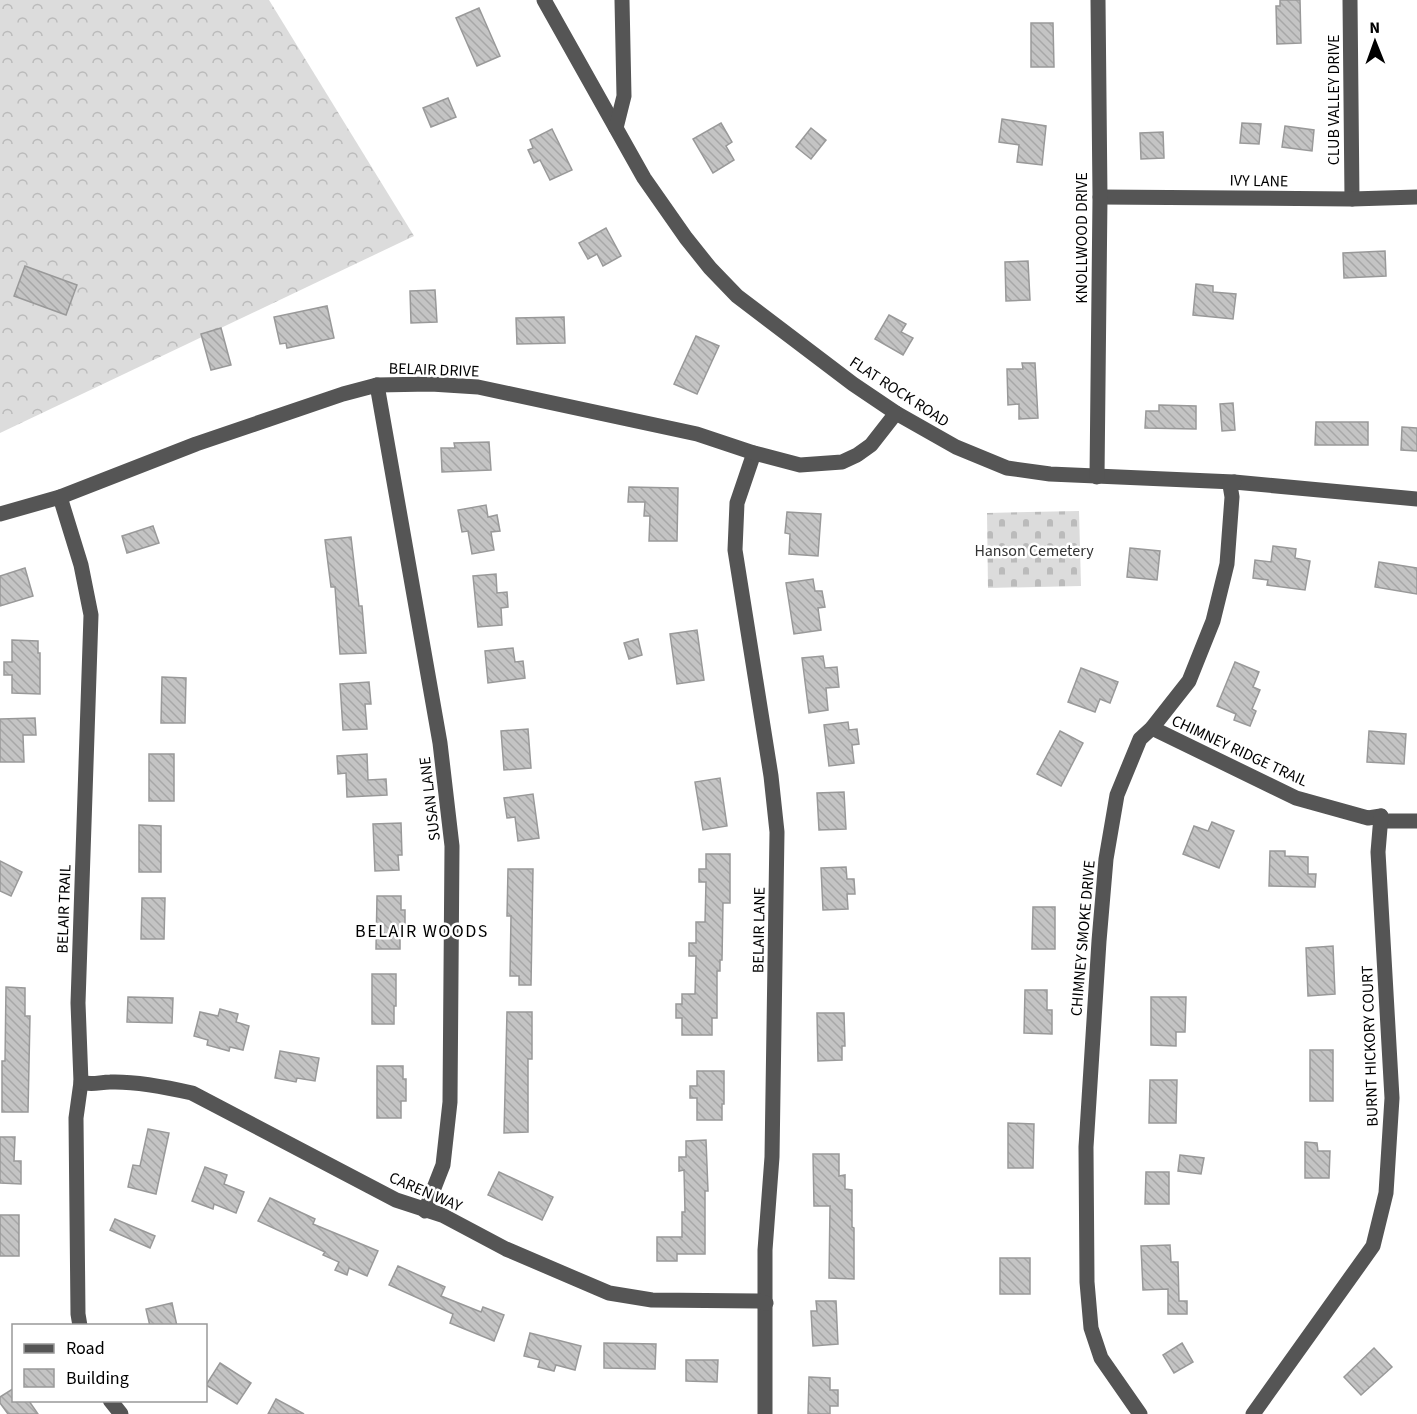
<svg xmlns="http://www.w3.org/2000/svg" width="1417" height="1414" viewBox="0 0 1417 1414" font-family="'Source Sans 3',sans-serif">
	<defs>
		<pattern id="forest-crowns" width="20" height="18" patternUnits="userSpaceOnUse" patternTransform="scale(1.5)"><rect width="20" height="18" fill="#dcdcdc"/><path d="M2 6a3 3 0 1 1 6 0M12 15a3 3 0 1 1 6 0" fill="none" stroke="#bbb"/></pattern>
		<pattern id="cemetery-stones" width="16" height="16" patternUnits="userSpaceOnUse" patternTransform="scale(1.5)"><rect width="16" height="16" fill="#dcdcdc"/><path d="M2 7V4a2 2 0 0 1 4 0v3zM10 15v-3a2 2 0 0 1 4 0v3z" fill="#bbb"/></pattern>
		<pattern id="building-back-hatch" width="6" height="6" patternUnits="userSpaceOnUse" patternTransform="scale(1.5)"><rect width="6" height="6" fill="#c4c4c4"/><path d="M-1 5l2 2M0 0l6 6M5-1l2 2" fill="none" stroke="#a7a7a7"/></pattern>
	</defs>
	<rect width="100%" height="100%" fill="#fff"/>
	<path fill="url(#forest-crowns)" d="M0,0H269L414,236L0,433Z"/>
	<path fill="url(#cemetery-stones)" d="M1079,511L1081,586L988,588L987,513Z"/>
	<g fill="url(#building-back-hatch)" stroke="#999" stroke-width="1.5">
		<path d="M1280,0H1300L1301,43L1277,44L1276,6H1280Z"/>
		<path d="M479,8L500,56L477,66L456,18Z"/>
		<path d="M1031,23H1053L1054,67H1031Z"/>
		<path d="M448,98L456,117L431,127L423,108Z"/>
		<path d="M1002,119L1046,126L1042,165L1017,162L1019,145L999,142Z"/>
		<path d="M721,123L732,142L726,146L734,160L713,173L693,139Z"/>
		<path d="M1242,123L1261,124L1259,144L1240,143Z"/>
		<path d="M1285,126L1314,130L1312,151L1282,147Z"/>
		<path d="M811,128L826,140L811,159L796,147Z"/>
		<path d="M552,129L572,170L550,180L540,160L534,163L528,150L533,148L530,140Z"/>
		<path d="M1163,132L1164,158L1141,159L1140,133Z"/>
		<path d="M606,228L621,256L603,266L597,254L588,259L579,243Z"/>
		<path d="M1385,251L1386,276L1344,278L1343,253Z"/>
		<path d="M1028,261L1030,300L1006,301L1005,262Z"/>
		<path d="M25,266L77,285L66,315L14,296Z"/>
		<path d="M1196,284L1213,286V292L1236,294L1233,319L1193,315Z"/>
		<path d="M435,290L437,322L411,323L410,291Z"/>
		<path d="M327,306L334,338L287,348L286,343L280,344L274,317Z"/>
		<path d="M889,315L906,324L901,332L913,338L903,355L875,339Z"/>
		<path d="M564,317L565,343L517,344L516,318Z"/>
		<path d="M221,328L231,365L211,370L201,334Z"/>
		<path d="M696,336L719,346L697,394L674,384Z"/>
		<path d="M1022,363H1035L1038,418L1019,419V404L1008,405L1007,369H1023Z"/>
		<path d="M1233,403L1235,430L1222,431L1220,404Z"/>
		<path d="M1159,405L1196,406V429L1145,428L1146,411H1159Z"/>
		<path d="M1316,422H1368V445H1315Z"/>
		<path d="M1402,427L1417,428V451L1401,450Z"/>
		<path d="M489,442L491,470L442,472L441,448H455L454,443Z"/>
		<path d="M629,487L678,488L677,541H649L650,516H644L645,502H628Z"/>
		<path d="M486,505L488,517L497,515L500,531L491,532L494,550L472,554L468,531L462,532L458,510Z"/>
		<path d="M787,512L821,514L818,556L789,554L790,534L785,533Z"/>
		<path d="M153,526L159,543L127,553L122,536Z"/>
		<path d="M351,537L359,606H362L366,653L340,654L335,587H331L325,540Z"/>
		<path d="M1273,546L1296,549L1295,558L1310,561L1305,590L1267,585L1268,580L1253,578L1255,560L1271,562Z"/>
		<path d="M1130,548L1160,551L1157,580L1127,577Z"/>
		<path d="M1379,562L1417,568V594L1375,587Z"/>
		<path d="M25,568L33,596L0,606V576Z"/>
		<path d="M496,574L497,593L507,592L508,607L501,608L502,625L478,627L473,576Z"/>
		<path d="M813,579L815,591H822L825,607L818,608L821,630L794,634L786,583Z"/>
		<path d="M697,630L704,680L677,684L670,634Z"/>
		<path d="M638,639L642,655L629,659L624,643Z"/>
		<path d="M12,640L38,641V653H40V694L12,693V675H4V662H12Z"/>
		<path d="M513,648L515,662L523,661L525,678L488,683L485,651Z"/>
		<path d="M823,656L825,668L837,667L839,687L826,688L828,710L809,713L802,658Z"/>
		<path d="M1235,662L1259,672L1253,687L1260,690L1252,709L1256,711L1250,726L1234,720L1236,714L1217,706Z"/>
		<path d="M1081,668L1118,682L1110,703L1100,699L1095,712L1068,702Z"/>
		<path d="M162,677L186,678L185,723H161Z"/>
		<path d="M369,682L371,704H365L367,729L343,730L340,684Z"/>
		<path d="M35,718L36,735H23L24,762H0V719Z"/>
		<path d="M848,722L849,730L857,729L859,744L852,745L854,763L829,766L824,725Z"/>
		<path d="M528,729L531,768L504,770L501,731Z"/>
		<path d="M1060,731L1083,743L1061,786L1037,774Z"/>
		<path d="M1369,731L1406,734L1404,764L1367,762Z"/>
		<rect x="149" y="754" width="25" height="47"/>
		<path d="M367,754L368,780L386,779L387,795L347,797L346,773L338,774L337,756Z"/>
		<path d="M720,778L727,826L703,830L695,782Z"/>
		<path d="M844,792L846,829L819,830L817,793Z"/>
		<path d="M533,794L539,838L518,841L515,817L507,818L504,798Z"/>
		<path d="M1212,822L1234,831L1219,868L1183,854L1194,826L1208,831Z"/>
		<path d="M401,823L402,855H398L399,870L375,871L373,824Z"/>
		<path d="M139,825L161,826V872H139Z"/>
		<path d="M1270,851H1285V856L1308,857V874H1316L1315,887L1269,886Z"/>
		<path d="M706,854H730V903H723L722,960H720V971H717V1018H712V1035H682V1018H676V1004H682V994H695L696,956H689V943H696V922H705L706,882H699V869H706Z"/>
		<path d="M0,861L22,872L11,896L0,891Z"/>
		<path d="M846,867L847,879H854L855,894H847L848,909L823,910L821,868Z"/>
		<path d="M508,869H533L531,985H519V976H510L511,916H507Z"/>
		<path d="M377,896H401V910H405V931H400V949H376Z"/>
		<path d="M142,898H165L164,939H141Z"/>
		<path d="M1033,907H1055V949H1032Z"/>
		<path d="M1333,946L1335,994L1308,996L1306,948Z"/>
		<path d="M372,974H396V1006H394V1024H372Z"/>
		<path d="M6,987L25,988V1016H30L28,1112H2V1061H5Z"/>
		<path d="M1025,990H1047V1010H1052V1034L1024,1033Z"/>
		<path d="M128,997L173,998L172,1023L127,1022Z"/>
		<path d="M1151,997H1186L1185,1032H1176V1046L1151,1045Z"/>
		<path d="M220,1009L238,1014L236,1022L249,1026L243,1050L230,1047L229,1051L207,1045L208,1040L194,1036L200,1012L218,1016Z"/>
		<path d="M507,1012H532V1059H528V1132L504,1133Z"/>
		<path d="M817,1013H844L845,1046H842V1060L818,1061Z"/>
		<rect x="1310" y="1050" width="23" height="51"/>
		<path d="M280,1051L319,1058L315,1081L297,1078L296,1082L275,1078Z"/>
		<path d="M377,1066H403V1079H406V1101H401V1118H377Z"/>
		<path d="M697,1071H724V1104H722V1120H697V1098H690V1086H697Z"/>
		<path d="M1150,1080H1177L1176,1123H1149Z"/>
		<path d="M1008,1123L1034,1124L1033,1168H1008Z"/>
		<path d="M148,1129L169,1133L156,1194L128,1187L133,1165L140,1166Z"/>
		<path d="M0,1137H15L14,1161H21V1184L0,1183Z"/>
		<path d="M706,1140L708,1191H705V1254H677V1261H657V1237H682V1212H685L684,1170L679,1171V1157H686V1141Z"/>
		<path d="M1305,1142L1317,1143L1318,1151H1330L1329,1178H1305Z"/>
		<path d="M813,1154H839V1176L845,1175V1189L852,1190V1227L854,1228V1279L829,1278L830,1206H814Z"/>
		<path d="M1180,1155L1204,1158L1201,1174L1178,1171Z"/>
		<path d="M205,1167L227,1175L224,1184L244,1192L236,1213L214,1204L213,1209L192,1201Z"/>
		<path d="M499,1172L553,1197L542,1220L488,1195Z"/>
		<path d="M1146,1172H1169V1204H1145Z"/>
		<path d="M270,1198L315,1219L313,1224L378,1251L367,1276L349,1268L347,1275L335,1270L339,1262L323,1255L325,1252L258,1221Z"/>
		<rect x="0" y="1215" width="19" height="41"/>
		<path d="M115,1219L155,1236L150,1248L110,1230Z"/>
		<path d="M1170,1245L1171,1262H1178L1179,1301H1187V1314H1168V1289L1143,1290L1141,1246Z"/>
		<rect x="1000" y="1258" width="30" height="36"/>
		<path d="M398,1266L445,1287L441,1296L481,1312L483,1307L504,1315L494,1341L450,1323L453,1314L389,1285Z"/>
		<path d="M816,1301H836L838,1344L813,1346L811,1311H817Z"/>
		<path d="M172,1303L177,1326H150L146,1309Z"/>
		<path d="M530,1333L581,1346L575,1370L556,1365L554,1371L538,1367L540,1360L524,1356Z"/>
		<path d="M604,1343L656,1344L655,1369L604,1368Z"/>
		<path d="M1182,1343L1193,1362L1174,1373L1163,1355Z"/>
		<path d="M1374,1348L1392,1367L1361,1395L1344,1377Z"/>
		<path d="M686,1360H718L717,1382L686,1381Z"/>
		<path d="M220,1363L251,1383L237,1404L206,1385Z"/>
		<path d="M809,1377L830,1378V1390H838V1406H830V1414H808Z"/>
		<path d="M14,1388V1401H29L38,1414H8L0,1403V1397Z"/>
		<path d="M276,1399L304,1414H268Z"/>
	</g>
	<g fill="none" stroke-linecap="round" stroke-linejoin="round">
		<g stroke="#555" stroke-width="15">
			<path d="M544,0L644,178L686,238L710,268L737,296L853,384L896,413L956,447L1007,468L1050,474L1234,482L1417,499"/>
			<path d="M1350,0L1352,199"/>
			<path d="M616,128L624,96L622,0"/>
			<path d="M1100,197L1352,199L1417,197"/>
			<path d="M377,385L440,743L452,846L450,1102L443,1165L425,1211"/>
			<path d="M754,453L737,503L735,550L771,776L777,832L772,1157L765,1250V1414"/>
			<path d="M1097,477L1100,197L1098,0"/>
			<path d="M60,497L81,565L91,615L78,1003L81,1082L76,1118L78,1314L80,1326"/>
			<path d="M0,514L60,497L196,444L343,394L377,385L431,384L478,387L697,434L754,453L800,465L842,462L857,455L871,445L896,413"/>
			<path d="M1152,728L1296,798L1368,818L1381,816L1383,821H1417"/>
			<path d="M81,1082C91,1086 100,1082 110,1082C137,1081 166,1087 192,1093L396,1200L442,1215L506,1249L609,1293L652,1300L758,1301L766,1303"/>
			<path d="M110,1400L121,1414"/>
			<path d="M1140,1414L1101,1358L1091,1328L1087,1282L1086,1147L1099,941L1106,859L1117,795L1140,739L1152,728L1189,681L1213,621L1227,564L1232,497L1230,485L1234,482"/>
			<path d="M1253,1414L1373,1246L1386,1193L1392,1098L1378,852L1381,816"/>
		</g>
	</g>
	<g text-anchor="middle" stroke-width="5" stroke-linejoin="round" paint-order="stroke">
		<g font-size="16" fill="#000" stroke="#fff">
			<text transform="translate(1333 100) rotate(-90)" y="6">CLUB VALLEY DRIVE</text>
			<text transform="translate(1259 180) rotate(1)" y="6">IVY LANE</text>
			<text transform="translate(1081 238) rotate(-90)" y="6">KNOLLWOOD DRIVE</text>
			<text transform="translate(434 369) rotate(2)" y="6">BELAIR DRIVE</text>
			<text transform="translate(900 391) rotate(33)" y="6">FLAT ROCK ROAD</text>
			<text transform="translate(1240 750) rotate(25)" y="6">CHIMNEY RIDGE TRAIL</text>
			<text transform="translate(429 799) rotate(-97)" y="6">SUSAN LANE</text>
			<text transform="translate(63 909) rotate(-88)" y="6">BELAIR TRAIL</text>
			<text transform="translate(758 930) rotate(-89)" y="6">BELAIR LANE</text>
			<text transform="translate(1082 938) rotate(-85)" y="6">CHIMNEY SMOKE DRIVE</text>
			<text transform="translate(1369 1046) rotate(-92)" y="6">BURNT HICKORY COURT</text>
			<text transform="translate(426 1191) rotate(23)" y="6">CAREN WAY</text>
		</g>
		<g font-size="16" fill="#333" stroke="#fff">
			<text x="1034" y="556">Hanson Cemetery</text>
		</g>
		<g font-size="18" letter-spacing="1.5" fill="#000" stroke="#fff">
			<text x="422" y="937">BELAIR WOODS</text>
		</g>
	</g>
	<rect x="12" y="1324" width="195" height="78" fill="#ffffff" stroke="#999999" stroke-width="1.5"/>
	<rect x="24" y="1344" width="30" height="9" fill="#555555" stroke="#999999" stroke-width="1.5"/>
	<text x="66" y="1354" font-size="18" fill="#000000">Road</text>
	<rect x="24" y="1369" width="30" height="18" fill="url(#building-back-hatch)" stroke="#999999" stroke-width="1.5"/>
	<text x="66" y="1384" font-size="18" fill="#000000">Building</text>
	<g transform="translate(1375 42) rotate(359)" stroke="#ffffff" stroke-width="4.5" paint-order="stroke">
	<path d="M0-4.5L10 22L0 15L-10 22Z" fill="#000000"/>
	<text y="-9" font-size="16" font-weight="bold" text-anchor="middle" fill="#000000">N</text>
	</g>
</svg>
